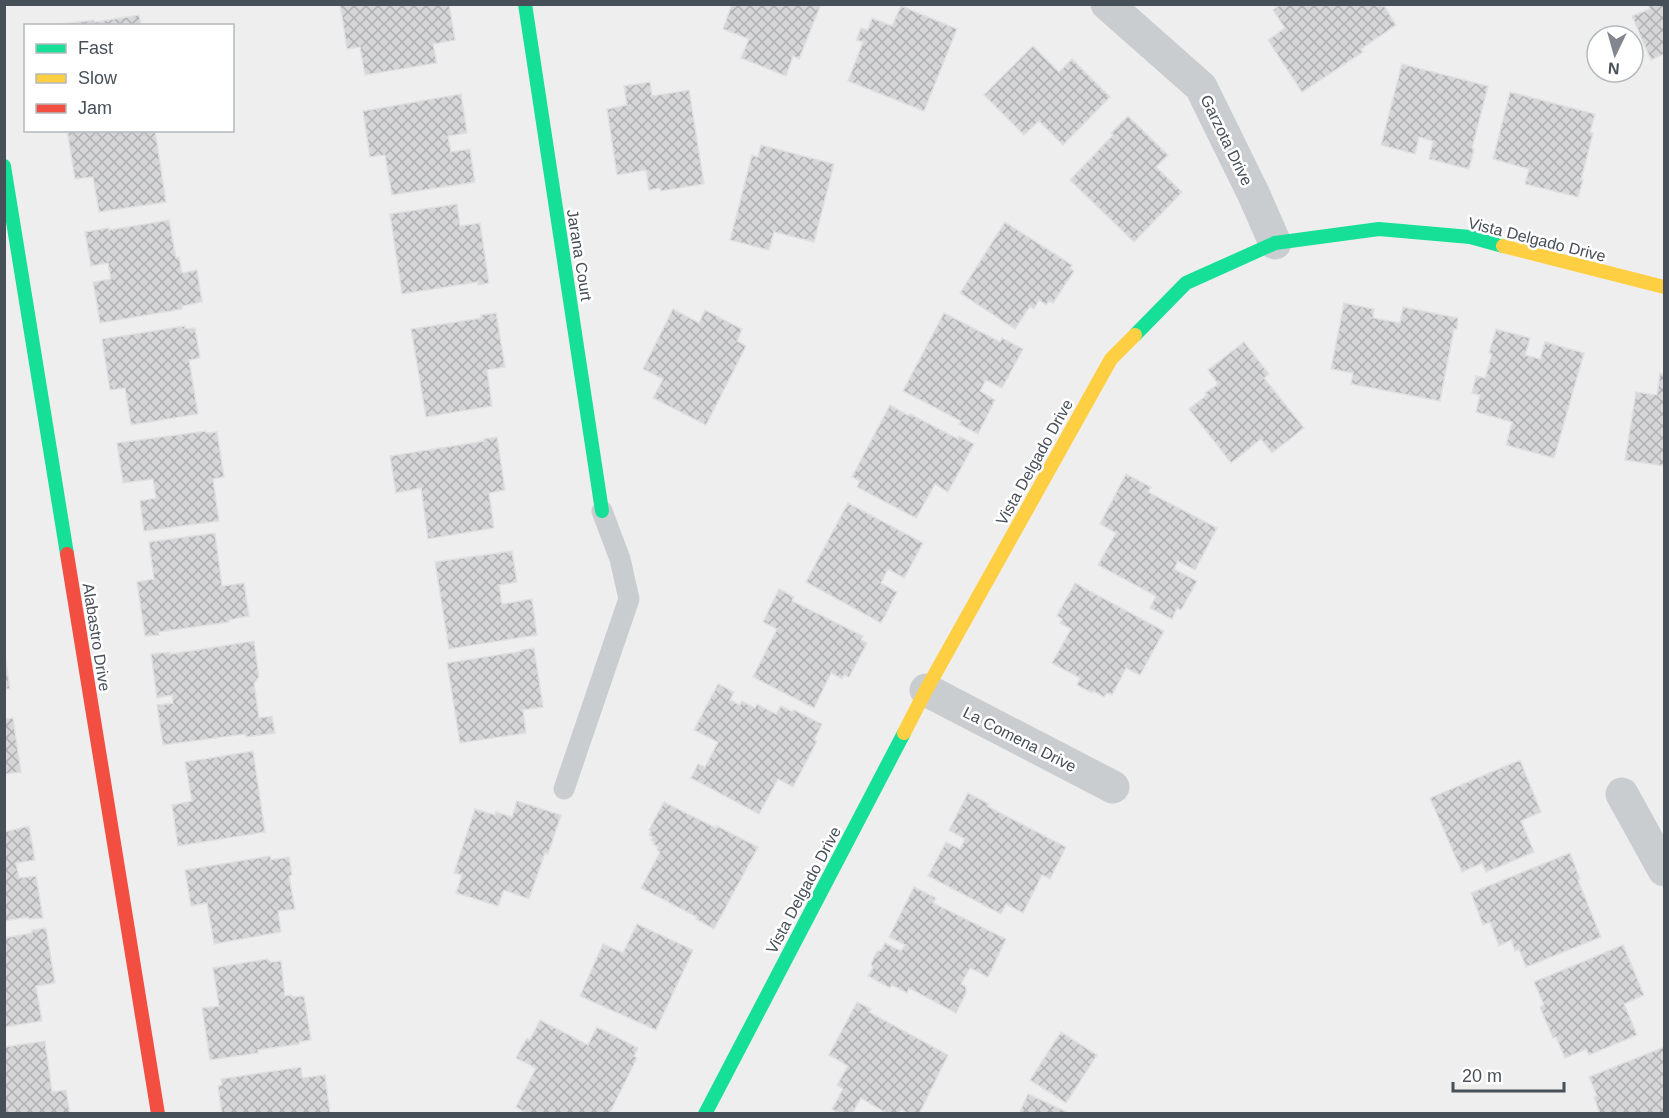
<svg xmlns="http://www.w3.org/2000/svg" width="1669" height="1118" viewBox="0 0 1669 1118" font-family="Helvetica,sans-serif">
	<defs>
		<pattern id="building-cross-hatch" width="8" height="8" patternUnits="userSpaceOnUse" patternTransform="scale(1.5)"><rect width="8" height="8" fill="#d6d6d8"/><path d="M0 0l8 8M0 8l8-8" fill="none" stroke="#afb0b2"/></pattern>
	</defs>
	<rect width="100%" height="100%" fill="#efeeee"/>
	<g fill="url(#building-cross-hatch)" stroke="#e0e0e1" stroke-width="1.5">
		<path d="M340,4H449L455,40L433,44L437,63L365,75L360,47L347,49Z"/>
		<path d="M732,4H821L799,59L793,56L786,76L741,58L749,39L723,29Z"/>
		<path d="M1281,4H1383L1396,25L1361,49L1363,52L1302,92L1268,40L1285,28L1273,10Z"/>
		<path d="M1648,4H1664V54L1651,60L1632,16L1650,9Z"/>
		<path d="M901,6L957,29L924,111L848,81L863,42L856,40L861,28L868,30L872,18L892,26Z"/>
		<path d="M139,15L141,26L54,25L94,20V22Z"/>
		<path d="M1033,46L1059,72L1072,59L1110,97L1063,145L1039,121L1024,135L984,95Z"/>
		<path d="M1402,64L1488,86L1472,148L1474,149L1469,169L1429,159L1433,141L1419,137L1415,154L1381,145Z"/>
		<path d="M650,82L652,96L689,90L704,184L661,191L660,188L649,190L646,170L617,175L607,109L627,105L624,86Z"/>
		<path d="M1510,92L1595,114L1590,132L1593,133L1581,180H1583L1578,197L1525,184L1529,169L1493,159Z"/>
		<path d="M461,94L467,133L448,136L451,152L470,149L475,182L392,195L385,155L370,157L363,111Z"/>
		<path d="M1128,116L1168,155L1156,167L1182,192L1134,242L1070,180L1113,135L1111,133Z"/>
		<path d="M67,130H155L166,202L99,212L93,177L75,179Z"/>
		<path d="M761,145L834,164L814,242L774,232L769,250L730,240L752,155L758,157Z"/>
		<path d="M457,204L460,226L480,223L489,283L478,285V282L402,294L390,214Z"/>
		<path d="M169,220L176,258L179,257L182,273L197,270L202,302L182,306V309L100,323L93,282L111,279L108,263L91,266L85,232L109,228V230Z"/>
		<path d="M1005,222L1072,265L1070,268L1074,271L1053,303L1049,301L1046,305L1039,300L1034,309L1030,306L1015,329L960,293Z"/>
		<path d="M1344,303L1374,309L1373,318L1400,323L1403,307L1458,318L1457,329H1454L1440,401L1351,384L1353,373L1331,369Z"/>
		<path d="M673,309L699,323L705,310L742,329L737,341L746,346L706,425L653,398L663,379L643,369Z"/>
		<path d="M496,313L505,367L487,370L492,406L426,417L411,329L481,318V315Z"/>
		<path d="M944,313L1000,342L1002,338L1023,349L1002,388L986,380L980,391L995,400L978,434L959,424L961,421L903,391Z"/>
		<path d="M185,326V329L195,328L200,358L189,360L198,414L131,425L125,388L110,390L102,339Z"/>
		<path d="M1496,329L1530,338L1525,355L1540,359L1545,342L1584,353L1554,458L1506,445L1512,422L1476,412L1480,395L1472,393L1476,376L1485,378L1492,354L1489,353Z"/>
		<path d="M1244,342L1269,374L1264,378L1304,428L1272,453L1261,439L1231,463L1189,409L1207,395L1205,393L1218,384L1208,370Z"/>
		<path d="M1660,373L1664,374V466L1625,460L1636,392L1657,395Z"/>
		<path d="M890,405L909,416L910,414L958,439L959,436L974,444L948,492L935,484L916,518L857,487L860,481L852,477Z"/>
		<path d="M206,431V433L217,432L224,477L213,479L219,521L144,531L140,501L156,498L153,479L123,483L117,443Z"/>
		<path d="M497,437L505,490L489,493L494,528L428,539L421,488L396,493L390,456L484,441V439Z"/>
		<path d="M1126,474L1151,487L1148,492L1217,528L1195,570L1178,561L1174,569L1197,581L1181,610L1177,608L1172,619L1150,608L1156,596L1098,565L1116,533L1100,524Z"/>
		<path d="M848,503L923,543L904,578L888,569L881,583L897,592L881,623L806,582Z"/>
		<path d="M215,533L222,586L244,583L249,616L229,620V622L158,632L159,635L145,636L137,582L154,579L149,542Z"/>
		<path d="M512,551L517,582L499,585L502,604L532,599L537,635L449,649L435,562Z"/>
		<path d="M1075,583L1164,631L1140,675L1126,668L1112,695L1107,693L1104,697L1093,691L1092,693L1077,685L1080,678L1052,663L1071,629L1060,623L1062,619L1057,616Z"/>
		<path d="M779,589L794,597L792,601L863,636L861,640L867,643L849,677L844,675L842,679L831,673L814,708L753,677L777,629L763,622Z"/>
		<path d="M254,641L259,677L254,683L259,718L272,716L275,733L246,737L245,734L163,745L157,705L173,703L172,695L157,698L151,654L170,652V654Z"/>
		<path d="M534,648L543,707L523,710L526,733L460,743L447,663L523,651L522,650Z"/>
		<path d="M4,649L10,689H4Z"/>
		<path d="M718,684L734,692L730,700L740,705L742,701L755,708L757,704L776,714L781,706L793,712L794,710L822,724L814,740L817,741L793,787L778,779L759,814L691,778L698,764L705,767L718,742L694,730Z"/>
		<path d="M13,718L21,772L4,774V719Z"/>
		<path d="M253,751L265,832L178,846L172,805L192,801L185,762Z"/>
		<path d="M1520,760L1541,812L1521,821L1534,852L1486,872L1482,863L1462,872L1430,798Z"/>
		<path d="M968,793L989,804L987,806L1066,847L1050,879L1042,875L1023,913L1006,904L1001,914L928,876L946,842L960,849L965,839L949,830Z"/>
		<path d="M517,801L561,815L548,854L545,853L529,899L504,890L498,906L456,893L462,875L454,873L475,809L495,815L496,812L512,817Z"/>
		<path d="M664,802L716,828L717,826L758,847L714,929L696,919L697,917L641,888L660,852L657,850L658,847L653,844L654,842L651,840L653,837L649,835L651,831L649,830Z"/>
		<path d="M29,826L35,860L16,863L19,878L36,876L43,918L28,919V917L4,921V832Z"/>
		<path d="M1570,853L1580,879L1578,880L1601,937L1526,967L1519,949L1515,951L1511,940L1499,946L1490,922L1483,925L1471,893Z"/>
		<path d="M270,856L271,860L289,857L292,875L289,876L295,909L278,911L281,932L214,944L207,903L191,906L185,870Z"/>
		<path d="M914,887L936,898L933,903L1006,939L988,977L970,968L961,984L966,987V993L956,1013L909,988L907,993L892,985L890,988L868,976L873,968L871,964L877,951H881L885,943L901,951L905,945L889,937Z"/>
		<path d="M637,924L693,950L656,1030L580,996L603,944L623,953Z"/>
		<path d="M46,928L55,983L36,986L42,1021L4,1027V938L32,933V930Z"/>
		<path d="M1623,945L1644,995L1624,1004L1637,1035L1589,1055L1586,1049L1565,1058L1556,1037L1553,1038L1540,1007L1544,1005L1534,982Z"/>
		<path d="M267,959L271,962L281,961L285,996L291,995L292,997L304,996L311,1040L299,1042V1044L258,1050V1053L210,1060L202,1008L219,1006L213,968Z"/>
		<path d="M857,1002L871,1009L869,1012L948,1055L919,1114H909L901,1109L899,1114H888L861,1098L852,1114H840L832,1109L843,1089L837,1085L848,1066L829,1055Z"/>
		<path d="M540,1020L588,1045L597,1027L638,1048L634,1056L637,1058L609,1114H528L516,1107L536,1068L516,1058L527,1038L530,1040Z"/>
		<path d="M1061,1032L1097,1055L1066,1103L1030,1080Z"/>
		<path d="M45,1041L52,1092L66,1090L70,1114H4V1047Z"/>
		<path d="M1664,1047V1114H1600L1594,1097L1597,1096L1589,1077Z"/>
		<path d="M301,1067L302,1078L325,1075L330,1114H222L218,1086L222,1085L221,1079Z"/>
		<path d="M1028,1094L1071,1114H1019Z"/>
	</g>
	<g fill="none" stroke-linecap="round" stroke-linejoin="round">
		<path stroke="#cacdcf" stroke-width="21" d="M564,789L629,599L620,559L602,511"/>
		<g stroke="#cacdcf" stroke-width="33">
			<path d="M1107,4L1201,87L1254,195L1275,243"/>
			<path d="M926,690L1113,787"/>
			<path d="M1622,794L1664,870"/>
		</g>
		<g stroke="#16e098" stroke-width="14">
			<path d="M525,4L602,511"/>
			<path d="M4,166L67,554"/>
			<path d="M1135,335L1186,283L1275,243L1379,229L1470,237L1503,246"/>
			<path d="M705,1114L904,733"/>
		</g>
		<g stroke="#ffcf43" stroke-width="14">
			<path d="M1503,246L1664,287"/>
			<path d="M904,733L926,690L1111,359L1135,335"/>
		</g>
		<path stroke="#f24e42" stroke-width="14" d="M67,554L158,1114"/>
	</g>
	<g text-anchor="middle" stroke-width="5" stroke-linejoin="round" paint-order="stroke">
		<g font-size="16" fill="#474f59" stroke="#fff">
			<text transform="translate(1227 140) rotate(64)" y="6">Garzota Drive</text>
			<text transform="translate(1537 239) rotate(14)" y="6">Vista Delgado Drive</text>
			<text transform="translate(580 255) rotate(81)" y="6">Jarana Court</text>
			<text transform="translate(1034 462) rotate(-61)" y="6">Vista Delgado Drive</text>
			<text transform="translate(97 637) rotate(81)" y="6">Alabastro Drive</text>
			<text transform="translate(1020 739) rotate(27)" y="6">La Comena Drive</text>
			<text transform="translate(803 890) rotate(-62)" y="6">Vista Delgado Drive</text>
		</g>
	</g>
	<rect width="1669" height="1118" fill="none" stroke="#474f59" stroke-width="12"/>
	<rect x="24" y="24" width="210" height="108" fill="#ffffff" stroke="#b5b9bd" stroke-width="1.5"/>
	<rect x="36" y="44" width="30" height="9" fill="#16e098" stroke="#b5b9bd" stroke-width="1.5"/>
	<text x="78" y="54" font-size="18" fill="#474f59">Fast</text>
	<rect x="36" y="74" width="30" height="9" fill="#ffcf43" stroke="#b5b9bd" stroke-width="1.5"/>
	<text x="78" y="84" font-size="18" fill="#474f59">Slow</text>
	<rect x="36" y="104" width="30" height="9" fill="#f24e42" stroke="#b5b9bd" stroke-width="1.5"/>
	<text x="78" y="114" font-size="18" fill="#474f59">Jam</text>
	<g transform="translate(1615 54) rotate(185)"><circle r="28" fill="#ffffff" stroke="#b5b9bd" stroke-width="1.5"/>
	<path d="M0-4.5L10 22L0 15L-10 22Z" fill="#82878d"/>
	<text y="-9" font-size="16" font-weight="bold" text-anchor="middle" fill="#474f59">N</text>
	</g>
	<path d="M1453 1082v9h111v-9" fill="none" stroke="#474f59" stroke-width="3"/>
	<text x="1462" y="1082" font-size="18" fill="#474f59" stroke="#ffffff" stroke-width="4.5" paint-order="stroke">20 m</text>
</svg>
